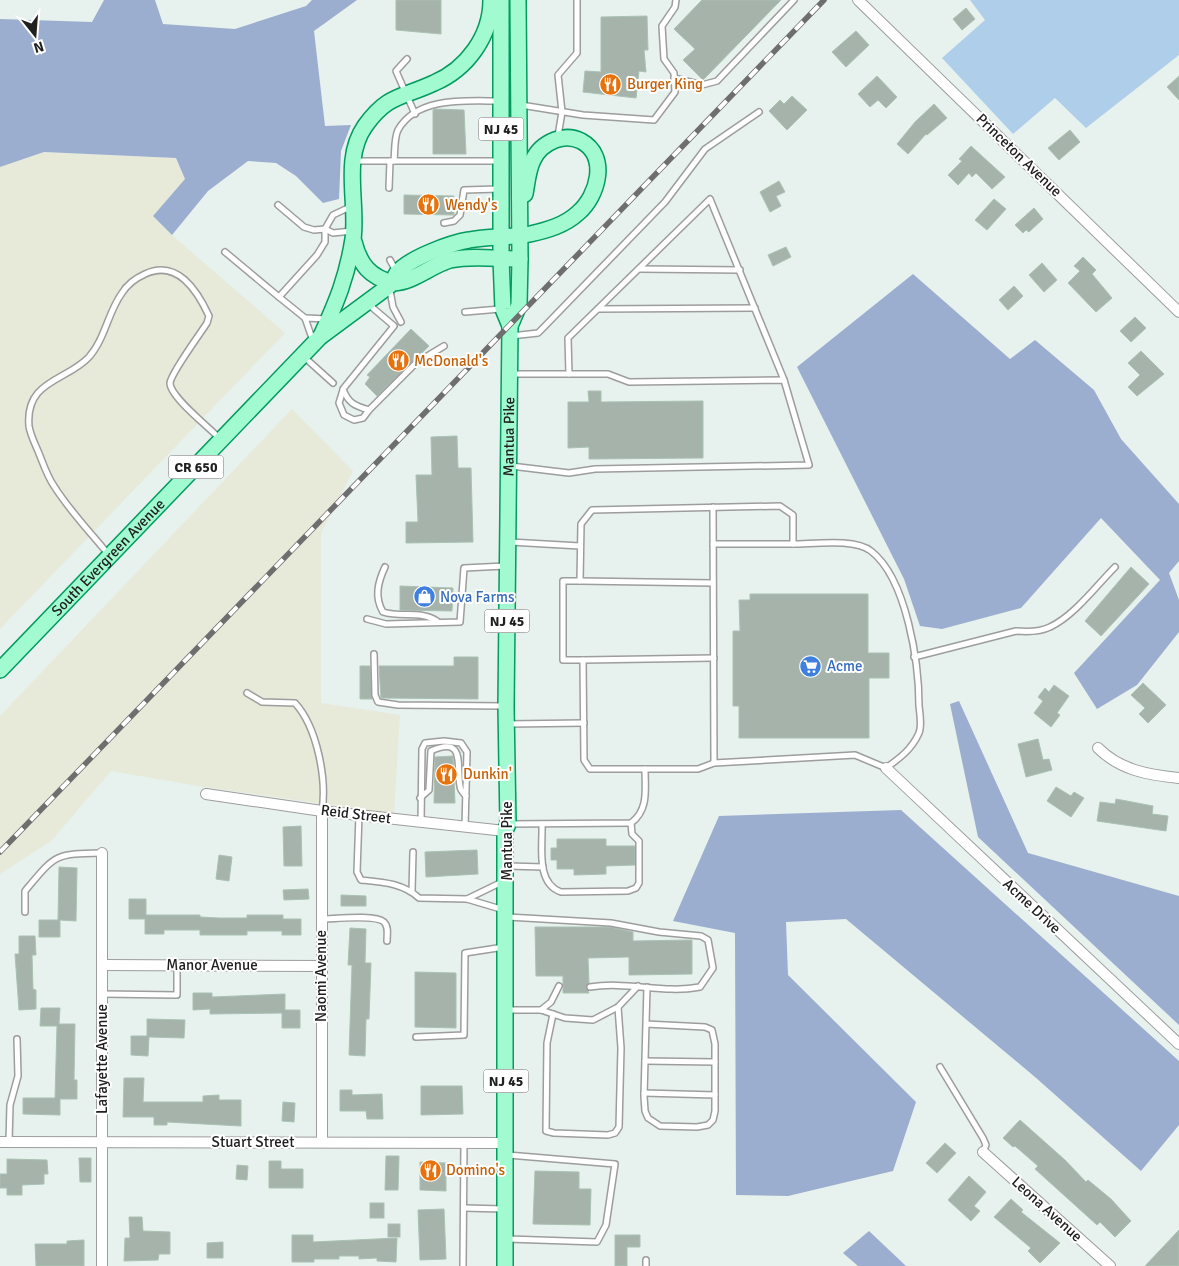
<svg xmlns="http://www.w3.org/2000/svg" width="1179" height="1266" viewBox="0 0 1179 1266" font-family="Signika,sans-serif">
	<rect width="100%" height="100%" fill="#e7f1ed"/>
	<g fill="#e7ead9">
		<path d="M43,152L176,158L185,179L153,216L172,235L285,333L0,629V167Z"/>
		<path d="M292,409L353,471L321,533V703L400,715L394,814L198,786L111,771L51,841L0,874V716Z"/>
	</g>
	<path fill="#aeceea" d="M970,0H1179V55L1086,128L1055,98L1013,134L942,58L985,20Z"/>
	<g fill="#9caecf">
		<path d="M104,0H155L163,24L235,29L306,6L312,0H357L314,31L325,126L351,125L341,151L339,199L323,203L296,176L276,163L248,161L208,191L172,235L153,216L185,179L176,158L44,152L0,167V19L92,22Z"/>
		<path d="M913,274L1010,359L1035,340L1094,390L1121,439L1179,504V561L1169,573L1179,600V632L1137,685L1097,709L1074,673L1160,580L1101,518L1021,608L942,629L920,626L904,579L797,367Z"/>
		<path d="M959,701L1028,853L1179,896V1025L978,837L950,704Z"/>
		<path d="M901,810L1179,1061V1125L1141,1171L1035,1077L846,919L786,922L788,975L916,1102L893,1171L788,1196L736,1195L735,933L673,921L719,816Z"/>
		<path d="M869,1231L906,1266H858L843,1253Z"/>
	</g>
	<g fill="#a6b3ab" stroke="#a9c2b3">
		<path d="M396,0H441V34L396,30Z"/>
		<path d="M702,0H781L703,80L683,60L695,49L674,29Z"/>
		<path d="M966,8L975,19L962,30L953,19Z"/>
		<path d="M647,16L648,50H644L646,72L639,71L636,98L583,92L585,71L601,72V17Z"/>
		<path d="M856,31L869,45L846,67L832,52Z"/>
		<path d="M877,76L897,97L886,108L878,100L870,107L858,94Z"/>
		<path d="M1179,76V100L1167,87Z"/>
		<path d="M792,96L807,110L787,130L769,111L780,100L784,104Z"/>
		<path d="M934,104L947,118L927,135L926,134L908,154L897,144L915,122Z"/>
		<path d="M435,109L464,110L466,154H433V110Z"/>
		<path d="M1070,130L1080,142L1059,160L1048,148Z"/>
		<path d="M971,146L1005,177L992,189L976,173L972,177L969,173L958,185L948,175L962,161L959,159Z"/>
		<path d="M779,181L785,192L776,196L781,206L770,212L760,192Z"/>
		<path d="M404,195L454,196V215L404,214Z"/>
		<path d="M994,199L1006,209L987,230L975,220Z"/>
		<path d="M1034,208L1043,219L1029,232L1026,230L1023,233L1015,225Z"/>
		<path d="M786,247L791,257L773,266L768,255Z"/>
		<path d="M1083,257L1096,270L1092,274L1112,298L1096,312L1068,283L1080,271L1074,266Z"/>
		<path d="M1042,263L1057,280L1044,292L1029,275Z"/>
		<path d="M1014,286L1023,296L1008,310L999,300Z"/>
		<path d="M1135,317L1146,328L1131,342L1120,331Z"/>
		<path d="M411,329L429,346L377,396L365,384L370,377L367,375Z"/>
		<path d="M1141,351L1164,374L1137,396L1128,387L1140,375L1128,363Z"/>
		<path d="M588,391H601V402L703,401V458L589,459V447L568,448V402H589Z"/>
		<path d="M457,436L458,468H471L473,542L406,543V522H418L416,475H432L431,437Z"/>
		<path d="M1131,567L1149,584L1101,636L1085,621Z"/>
		<path d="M400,586L453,588L452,611L400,610Z"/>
		<path d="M750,594H868V653H889V678H869V738H739V706H733V631H740L739,600H750Z"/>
		<path d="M454,657H478V699L381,698L379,666H454Z"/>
		<path d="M360,666H370L372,699H360Z"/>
		<path d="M1143,683L1166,705L1148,723L1139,714L1145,708L1131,695Z"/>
		<path d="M1054,685L1069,696L1057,713L1060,715L1051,727L1034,713L1043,701L1038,697L1045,688L1049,692Z"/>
		<path d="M1038,739L1043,760L1049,759L1052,770L1026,777L1018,744Z"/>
		<path d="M453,756L455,803H434L435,757Z"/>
		<path d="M1056,787L1071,796L1074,792L1084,798L1071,817L1047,801Z"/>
		<path d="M1116,799L1153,806L1152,814L1168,816L1166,831L1097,821L1100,802L1115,804Z"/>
		<path d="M301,826L302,866H284L283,827Z"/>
		<path d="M557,839H606V846H635V865L606,866V874L574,875V869H557V860H551V848H557Z"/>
		<path d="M477,850L478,874L426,877L425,852Z"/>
		<path d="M219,855L232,857L229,881L216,879Z"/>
		<path d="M59,867L77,868L76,921L60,920V937H39V920H58Z"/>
		<path d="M308,889L309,899L284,900L283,890Z"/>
		<path d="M341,895L366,896V906H341Z"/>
		<path d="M129,899H146V915H200V917L219,918H247V915H283V919H301V935H282V931H247V935H200V930H164V934H145V919H129Z"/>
		<path d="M535,927H610L633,932V941L692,940V974L629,975V957L588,958L589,983L586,987L589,993H563V976H536Z"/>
		<path d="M350,928L366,929L365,963H371L369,1019H366L365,1056L349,1055L352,965H348Z"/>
		<path d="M19,936H35L36,955H32L33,989L36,990V1009L19,1010L15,954H19Z"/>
		<path d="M415,972L456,973V1028L415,1027Z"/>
		<path d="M193,993H212V997L285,994V1010H300V1028H282V1013L210,1014V1009L193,1010Z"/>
		<path d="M41,1008H60L59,1024H75L74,1080H77V1099H60V1115L23,1114V1098H55L57,1026H40Z"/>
		<path d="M147,1019L185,1020L184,1038L149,1037L148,1056L131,1055V1036H147Z"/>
		<path d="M124,1078H144L143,1102H203V1096L219,1095V1100H241V1126L167,1122V1125H154V1117H123Z"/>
		<path d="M421,1086H462L463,1114L421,1115Z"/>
		<path d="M340,1090H352V1095L382,1094L383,1119H367L366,1111H340Z"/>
		<path d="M283,1102L295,1103L294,1122L282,1121Z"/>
		<path d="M1020,1120L1065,1160L1086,1182L1088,1180L1111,1199L1131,1221L1115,1237L1100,1222L1097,1225L1035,1169L1038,1166L1015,1146L1013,1147L1003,1138Z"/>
		<path d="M945,1143L956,1153L937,1173L926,1163Z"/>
		<path d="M386,1156H399L398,1190H385Z"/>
		<path d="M79,1158H91V1182H80Z"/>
		<path d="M7,1159L47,1160L48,1174H44V1184L22,1185V1195H7V1188H0V1174H7Z"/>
		<path d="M269,1161H281V1169H303V1188H269Z"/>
		<path d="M420,1162L446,1163V1191L420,1190Z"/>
		<path d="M237,1165L248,1166L247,1180L236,1179Z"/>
		<path d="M535,1171L579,1172V1189H591L590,1225L533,1224Z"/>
		<path d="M969,1176L986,1192L974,1206L980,1211L971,1221L948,1200Z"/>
		<path d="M1011,1199L1023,1210L1021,1212L1060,1243L1040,1263L1028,1251L1031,1248L994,1217Z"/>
		<rect x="370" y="1203" width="14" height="15"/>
		<path d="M444,1209L446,1259L420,1260L418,1210Z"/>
		<path d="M129,1217H142L143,1231L170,1232V1254H159L158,1260L124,1261L125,1238H130Z"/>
		<rect x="388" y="1224" width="12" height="13"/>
		<path d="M1179,1230V1266H1145Z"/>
		<path d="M292,1235H313V1242L397,1238L396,1262L377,1261V1258L359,1259V1256H339V1259H314V1262H292Z"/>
		<path d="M615,1235H640V1247H627V1266H615Z"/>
		<path d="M84,1240V1266H36L35,1244H67V1241Z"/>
		<path d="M223,1242V1258H207V1243Z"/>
	</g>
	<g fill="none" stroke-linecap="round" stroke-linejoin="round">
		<defs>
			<g id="lane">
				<path d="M407,59L396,71L415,114"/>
				<path d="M674,78L702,85L717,81L794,0"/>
				<path d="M521,105L583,115L654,120L675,92L674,73L664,59L662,26L675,7L676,0"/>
				<path d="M558,136L562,112L558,75L577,53V0"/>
				<path d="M355,161H499"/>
				<path d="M394,161C395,152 394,138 398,130C417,96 467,101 499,101"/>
				<path d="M389,188L390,161"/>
				<path d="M278,205L304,227L314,230L325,229L333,233L352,231"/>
				<path d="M444,223L454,221L460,215L464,190L498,189"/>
				<path d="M225,252L279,297L317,255L325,242V229L333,215L352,206"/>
				<path d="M390,260L396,271"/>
				<path d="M640,269L740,270"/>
				<path d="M390,290L393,307L401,322"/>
				<path d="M279,297L305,318L313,341"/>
				<path d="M367,303L394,326L343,389C348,403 355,406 369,410L416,363L444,346"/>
				<path d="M598,309L755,308"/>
				<path d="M465,312L500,309"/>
				<path d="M305,318L327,319"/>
				<path d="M511,336L538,333L544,327L665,202L705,149L759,112"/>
				<path d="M303,356L333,383"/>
				<path d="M510,374H608L629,382L784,380L809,465L595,469L569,473L511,466"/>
				<path d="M569,374L568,338L710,199L784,380"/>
				<path d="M343,390L339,403L344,415L354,420L363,418L369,410"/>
				<path d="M780,506L793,515V544C813,544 855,538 871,551C907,579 919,664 919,706C920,714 922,726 919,733C912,749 900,758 886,768L855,755L714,763L698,769H590L584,760L583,660H563V581H580L581,524L592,510Z"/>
				<path d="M713,507L714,763"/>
				<path d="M510,542L580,546"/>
				<path d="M713,544H793"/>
				<path d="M108,554C90,532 69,510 54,486C47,476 43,463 38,451C35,444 30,434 29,426C25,380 67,381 89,357C105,339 108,312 122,293C127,285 136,278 145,274C177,259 197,290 209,316L207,323C200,334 171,373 170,383C170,397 209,427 219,438"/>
				<path d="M385,567C378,582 374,597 383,612C401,618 421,610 437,621"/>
				<path d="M580,581L713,583"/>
				<path d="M367,619L386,624L460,622L464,568L505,566"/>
				<path d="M374,654L375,695L378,702L398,705L503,706"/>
				<path d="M914,657L1016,631C1027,632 1040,632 1050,627C1074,616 1097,585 1115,567"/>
				<path d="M583,660L714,658"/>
				<path d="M247,693L262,702L295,703C317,727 327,779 322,811"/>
				<path d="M507,724L584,723"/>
				<path d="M420,798L429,790L431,751C466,735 456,766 460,786C460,790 463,793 466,796"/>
				<path d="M359,815L357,872L361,880C382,882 403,883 419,898L467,899L504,910"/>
				<path d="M421,822L422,749L425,743L444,741L461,743L467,752L465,827"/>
				<path d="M509,824L631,823C649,810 645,789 645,769"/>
				<path d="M542,824C543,845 535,883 561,892L628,891L636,888L639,883V841L632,834L631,823"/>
				<path d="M507,866L543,867"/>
				<path d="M412,891L413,852"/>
				<path d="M467,899L502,882"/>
				<path d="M25,912V891C56,854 54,854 102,853"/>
				<path d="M508,917L611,923L659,932L701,936L708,940L713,968L700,987C663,994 627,981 590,987"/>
				<path d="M321,919C334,919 375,914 384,922C389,927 387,935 387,941"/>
				<path d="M103,994L177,995V966"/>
				<path d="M508,1010H541L565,1018L593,1020L618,1007L638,986"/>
				<path d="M541,1010L551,1002L559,986"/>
				<path d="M553,1014L547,1043L546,1131L554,1133L608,1135L615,1133L619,1127L621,1048L618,1007"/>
				<path d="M646,1024L705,1027L712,1030L715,1044V1111L713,1120L708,1125L697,1127L660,1126L648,1118L645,1111L644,1096L647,987"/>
				<path d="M416,1037L464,1035L465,953L504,947"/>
				<path d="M645,1061L715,1062"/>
				<path d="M940,1067L983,1138L986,1145L983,1152"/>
				<path d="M644,1093L715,1095"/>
				<path d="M9,1142L10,1105L18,1076L17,1039"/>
				<path d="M507,1155L615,1164L606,1225L597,1242L508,1239"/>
				<path d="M464,1208L503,1209"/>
				<path d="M463,1266L464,1143"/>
				<path d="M646,1266V1260"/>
			</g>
			<g id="street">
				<path d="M858,0L1179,312"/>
				<path d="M1098,748C1120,770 1148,775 1179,778"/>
				<path d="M886,768L1179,1044"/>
				<path d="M206,794L322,811L505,831"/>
				<path d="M322,811V1142"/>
				<path d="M103,965L321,966"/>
				<path d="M0,1142L506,1143"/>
				<path d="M983,1152L1110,1266"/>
				<path d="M102,1266V853"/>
			</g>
			<g id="primary">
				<path d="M501,0V259L503,309L510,326"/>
				<path d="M354,242C360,265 370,277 393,283"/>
				<path d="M393,283C394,280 395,275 397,273C409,258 451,243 469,240C489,236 510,238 530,234C548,230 565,225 578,213C598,196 609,156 581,141C573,137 563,137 555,140C545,144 537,151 533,160C528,170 527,183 525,194"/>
				<path d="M321,336C337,301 347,277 353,239C358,202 342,159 365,126C388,94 402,98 434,83C467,69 491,36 491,0"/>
				<path id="s1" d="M0,670L320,337L393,283C414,282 430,266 450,260C472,255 497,259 520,259"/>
				<path id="s2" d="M505,1266V831L508,824L506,707L510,326L519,305L520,259L518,0"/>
			</g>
		</defs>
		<use href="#lane" stroke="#9d9d9d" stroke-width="8"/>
		<use href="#street" stroke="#9d9d9d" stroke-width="12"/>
		<use href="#primary" stroke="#029b60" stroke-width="18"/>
		<use href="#lane" stroke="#fff" stroke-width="5"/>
		<use href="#street" stroke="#fff" stroke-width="10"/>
		<use href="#primary" stroke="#a2fbd0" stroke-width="15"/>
		<defs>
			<path id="rail" d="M0,852L824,0"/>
		</defs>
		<use href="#rail" stroke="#6e6e6e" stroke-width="5.5"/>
		<use href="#rail" stroke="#fff" stroke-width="4" stroke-dasharray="11" stroke-linecap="butt"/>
	</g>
	<defs>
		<symbol id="restaurant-disc" viewBox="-11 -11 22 22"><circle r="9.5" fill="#e8710a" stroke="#fff"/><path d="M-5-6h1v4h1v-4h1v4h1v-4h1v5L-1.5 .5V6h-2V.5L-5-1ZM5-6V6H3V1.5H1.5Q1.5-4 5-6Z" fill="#fff"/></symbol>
		<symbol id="shop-disc" viewBox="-11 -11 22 22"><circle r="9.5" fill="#3f7fe0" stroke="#fff"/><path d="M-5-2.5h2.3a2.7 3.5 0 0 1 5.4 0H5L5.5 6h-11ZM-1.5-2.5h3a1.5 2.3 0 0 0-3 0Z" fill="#fff"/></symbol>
		<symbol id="supermarket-disc" viewBox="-11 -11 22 22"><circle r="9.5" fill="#3f7fe0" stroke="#fff"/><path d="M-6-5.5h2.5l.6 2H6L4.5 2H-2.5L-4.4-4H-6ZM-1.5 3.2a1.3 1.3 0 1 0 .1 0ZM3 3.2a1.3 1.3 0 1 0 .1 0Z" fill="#fff"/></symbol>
	</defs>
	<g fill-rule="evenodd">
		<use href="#restaurant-disc" x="598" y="72" width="25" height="25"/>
		<use href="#restaurant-disc" x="416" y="192" width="25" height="25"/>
		<use href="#restaurant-disc" x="386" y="348" width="25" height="25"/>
		<use href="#shop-disc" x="412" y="584" width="25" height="25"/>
		<use href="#supermarket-disc" x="798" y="654" width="25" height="25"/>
		<use href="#restaurant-disc" x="434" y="762" width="25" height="25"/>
		<use href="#restaurant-disc" x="418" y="1158" width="25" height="25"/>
	</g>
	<g text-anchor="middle" stroke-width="4" stroke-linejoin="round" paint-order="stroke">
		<g fill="#fff" stroke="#636363" stroke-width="1">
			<rect x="478.5" y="117.5" width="45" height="23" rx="4"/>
			<rect x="168.5" y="455.5" width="55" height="23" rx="4"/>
			<rect x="484.5" y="609.5" width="45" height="23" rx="4"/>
			<rect x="483.5" y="1069.5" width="45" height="23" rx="4"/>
		</g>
		<g font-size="14" font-weight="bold" fill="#202020">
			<text x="501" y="134">NJ 45</text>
			<text x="196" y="472">CR 650</text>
			<text x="507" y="626">NJ 45</text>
			<text x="506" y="1086">NJ 45</text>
		</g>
		<g font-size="15" fill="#c56008" stroke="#fff" text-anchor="start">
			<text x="627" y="89">Burger King</text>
			<text x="445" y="210">Wendy's</text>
			<text x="414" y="366">McDonald's</text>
			<text x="463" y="779">Dunkin'</text>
			<text x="446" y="1175">Domino's</text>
		</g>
		<g font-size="15" fill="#202020" stroke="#fff">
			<text transform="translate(1019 155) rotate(44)" y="5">Princeton Avenue</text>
			<text dy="5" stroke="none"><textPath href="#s2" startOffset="830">Mantua Pike</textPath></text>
			<text dy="5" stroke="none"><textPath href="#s1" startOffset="156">South Evergreen Avenue</textPath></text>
			<text transform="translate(356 814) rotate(7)" y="5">Reid Street</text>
			<text transform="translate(507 841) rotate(-90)" y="5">Mantua Pike</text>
			<text transform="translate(1032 906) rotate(43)" y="5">Acme Drive</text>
			<text x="212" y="970">Manor Avenue</text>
			<text transform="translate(321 976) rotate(-90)" y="5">Naomi Avenue</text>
			<text transform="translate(102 1059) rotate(-90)" y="5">Lafayette Avenue</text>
			<text x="253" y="1147">Stuart Street</text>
			<text transform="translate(1047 1209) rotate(42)" y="5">Leona Avenue</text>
		</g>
		<g font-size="15" fill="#366cbe" stroke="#fff" text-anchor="start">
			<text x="440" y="602">Nova Farms</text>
			<text x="827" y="671">Acme</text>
		</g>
	</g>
	<g transform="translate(35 35) rotate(163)" stroke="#ffffff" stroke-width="4" paint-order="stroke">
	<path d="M0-4L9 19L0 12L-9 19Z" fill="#202020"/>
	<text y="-8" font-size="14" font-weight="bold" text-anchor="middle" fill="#202020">N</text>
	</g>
</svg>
